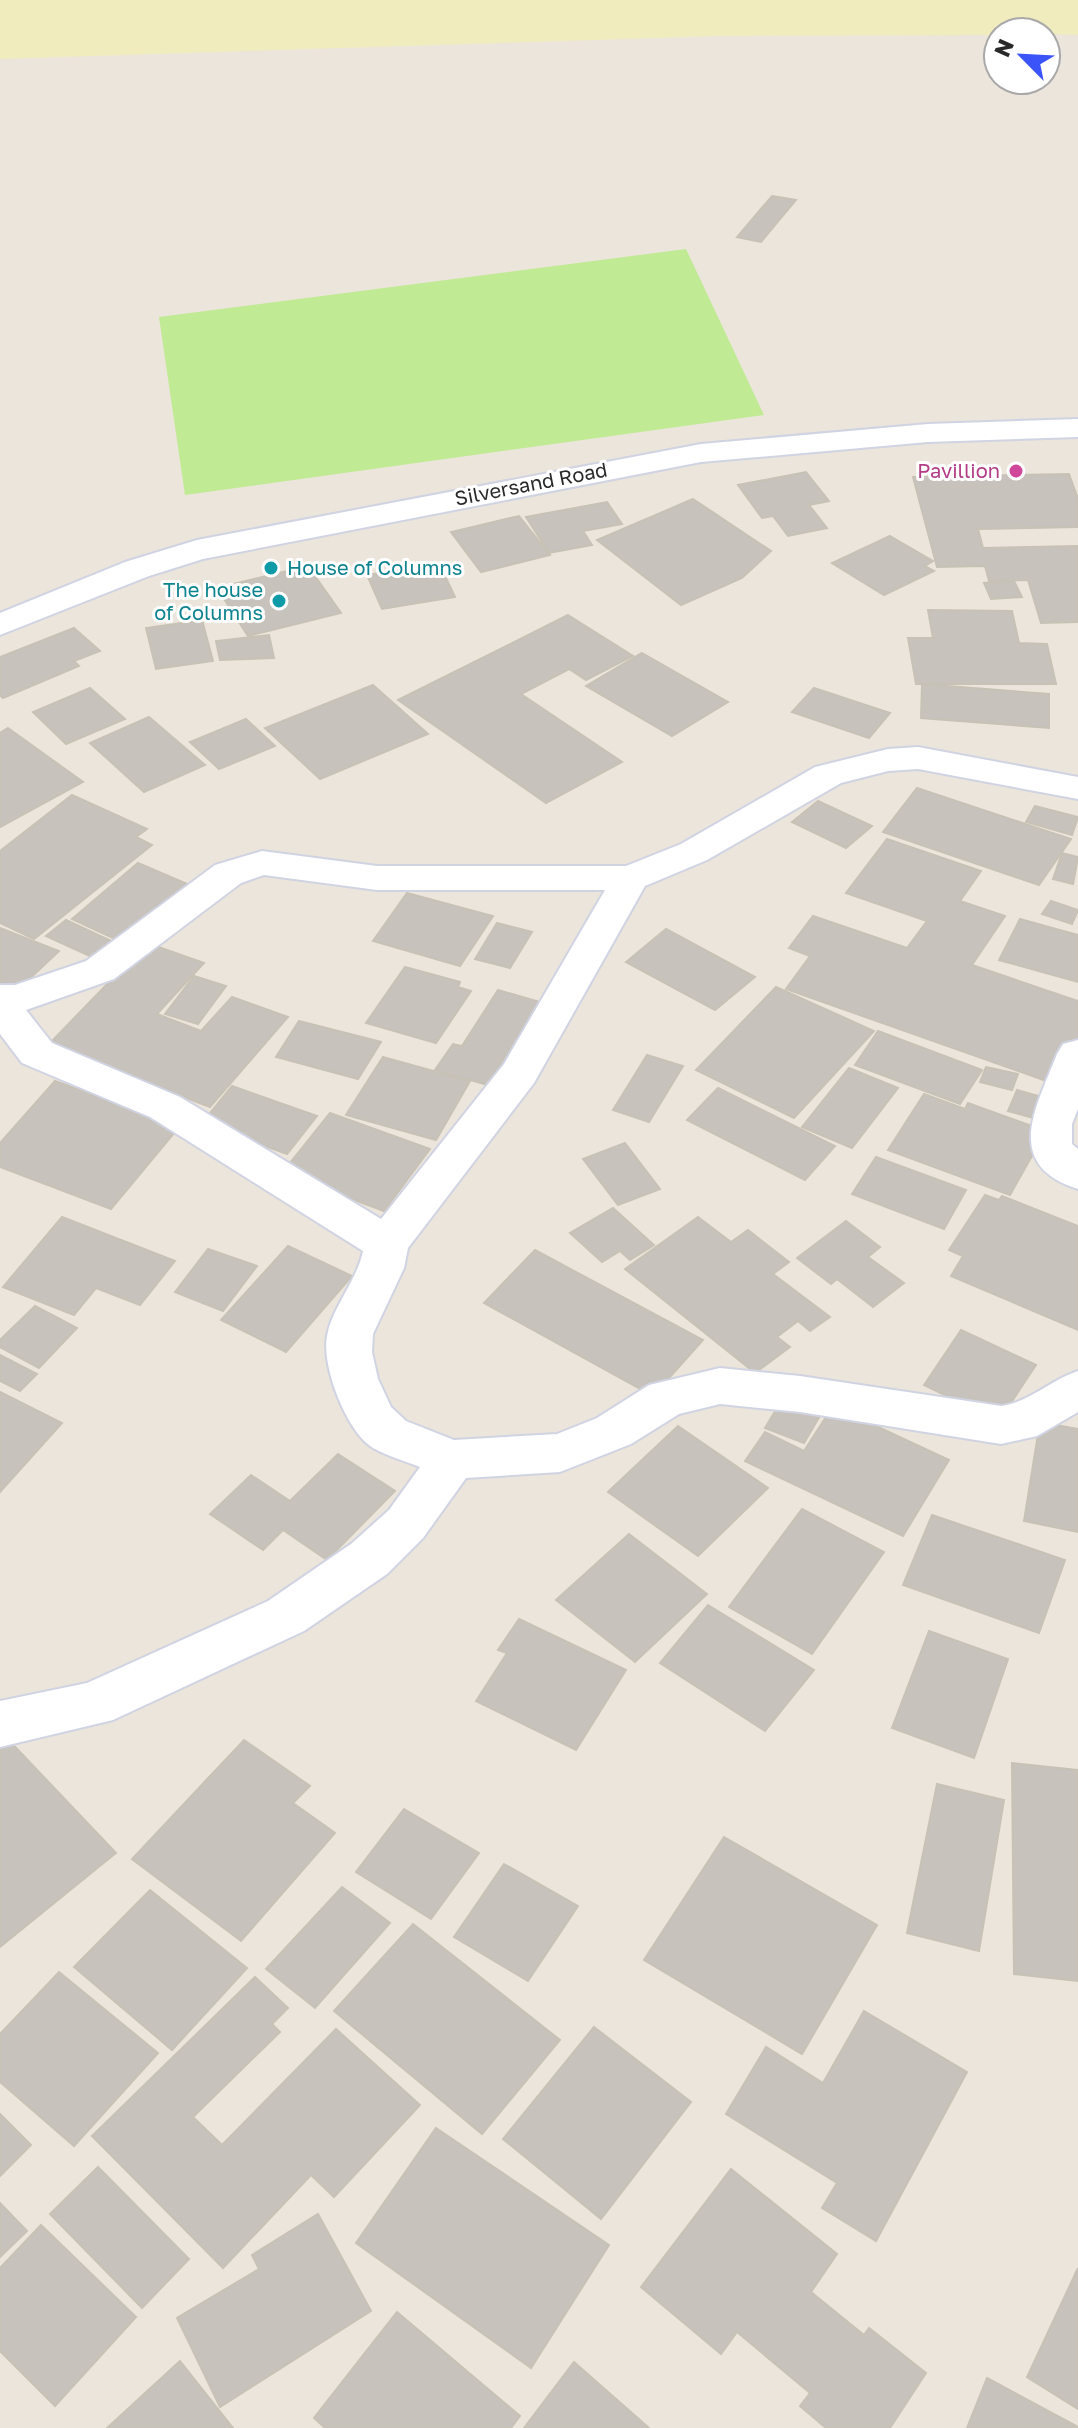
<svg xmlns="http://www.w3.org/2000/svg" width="1078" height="2428" viewBox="0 0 1078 2428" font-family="'Golos Text',sans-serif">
	<rect width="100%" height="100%" fill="#ece5db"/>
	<path fill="#f1ecbe" d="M0,0H1078V35L998,32V35L717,36L0,59Z"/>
	<path fill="#c0ea93" d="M686,249L764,415L185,495L159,317Z"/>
	<g fill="#c7c2bb" stroke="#c7c2b5" stroke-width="2">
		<path d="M772,196L796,200L761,242L737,237Z"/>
		<path d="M806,472L829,501L809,505L827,528L788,536L773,516L762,518L738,485Z"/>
		<path d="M1069,474L1078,499V527L978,529L983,548L1078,546V622L1041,623L1028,580L989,581L985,566L937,567L913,477Z"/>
		<path d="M693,499L771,551L742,578L681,605L597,540Z"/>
		<path d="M607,502L622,524L583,531L592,545L549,553L526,517Z"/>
		<path d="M519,516L550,555L481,572L451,532Z"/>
		<path d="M890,536L933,561L925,566L934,571L884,595L832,563Z"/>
		<path d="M439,563L455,597L382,609L367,575Z"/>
		<path d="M308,566L341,613L248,636L217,588Z"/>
		<path d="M1014,581L1022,597L991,599L984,583Z"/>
		<path d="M928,610L1012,611L1019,643L1047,644L1056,684H916L908,638H933Z"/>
		<path d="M568,615L633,656L586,680L569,669L521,694L622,762L546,803L398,700Z"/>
		<path d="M202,620L213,661L156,669L146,628Z"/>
		<path d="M74,628L100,651L74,661L79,666L3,698L0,695V657Z"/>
		<path d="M269,635L274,658L220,660L216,641Z"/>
		<path d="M642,653L728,702L672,736L586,686Z"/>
		<path d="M922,684L1049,694V728L921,718Z"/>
		<path d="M373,685L428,734L320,779L265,728Z"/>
		<path d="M90,688L125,719L66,744L33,712Z"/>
		<path d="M814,688L890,713L869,738L792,712Z"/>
		<path d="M149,717L205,765L144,792L90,743Z"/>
		<path d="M246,719L275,746L219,769L190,742Z"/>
		<path d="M8,728L83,782L0,827V733Z"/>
		<path d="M917,788L1071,839L1039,885L883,832Z"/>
		<path d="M72,795L147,829L136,837L152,845L34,939L0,923V851Z"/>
		<path d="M818,801L872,826L846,848L792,822Z"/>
		<path d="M1035,806L1078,817L1072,835L1026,822Z"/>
		<path d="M887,839L981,871L960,901L1005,916L972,965L1078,1001V1040L1052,1083L786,989L810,956L789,948L813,916L907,948L927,921L846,893Z"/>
		<path d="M1062,853L1078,857L1073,884L1053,879Z"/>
		<path d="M138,863L192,886L126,944L72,919Z"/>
		<path d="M407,893L493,916L460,966L373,941Z"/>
		<path d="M1051,901L1078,910L1072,924L1042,914Z"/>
		<path d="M1020,919L1078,935V982L999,960Z"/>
		<path d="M66,920L122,946L103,962L46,936Z"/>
		<path d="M497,923L532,932L510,968L475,959Z"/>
		<path d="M0,928L59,951L11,996L0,992Z"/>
		<path d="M666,929L755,977L715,1010L626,962Z"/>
		<path d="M147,943L204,963L157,1014L201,1031L232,997L288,1017L210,1107L48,1045Z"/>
		<path d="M405,967L460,982L458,987L471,991L436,1043L366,1023Z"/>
		<path d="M194,976L226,986L198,1024L165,1014Z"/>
		<path d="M776,987L874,1031L794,1118L696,1070Z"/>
		<path d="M498,990L540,1002L488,1085L435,1070L453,1044L462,1046Z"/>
		<path d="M299,1021L381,1042L358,1079L276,1057Z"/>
		<path d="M878,1031L982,1070L960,1104L855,1065Z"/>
		<path d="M647,1055L683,1066L649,1122L613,1110Z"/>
		<path d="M383,1057L470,1081L436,1140L346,1115Z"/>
		<path d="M986,1067L1018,1074L1012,1090L980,1082Z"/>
		<path d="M849,1068L898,1088L852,1148L802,1127Z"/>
		<path d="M55,1081L180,1126L111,1209L0,1167V1143Z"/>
		<path d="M232,1086L317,1116L287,1154L202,1123Z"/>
		<path d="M718,1088L835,1146L805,1180L687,1120Z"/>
		<path d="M1017,1090L1052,1100L1044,1121L1008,1111Z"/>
		<path d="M924,1094L965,1109L968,1103L1046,1131L1010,1195L888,1150Z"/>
		<path d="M330,1113L430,1149L384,1211L282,1173Z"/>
		<path d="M625,1143L660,1189L618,1205L583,1159Z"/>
		<path d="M876,1157L966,1190L944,1229L852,1194Z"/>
		<path d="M985,1195L999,1200L1002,1196L1078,1226V1330L951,1276L963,1256L949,1250Z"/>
		<path d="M613,1208L654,1245L630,1260L620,1251L602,1262L570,1233Z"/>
		<path d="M62,1217L175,1261L140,1305L96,1288L74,1315L3,1287Z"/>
		<path d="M698,1217L731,1242L748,1230L789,1262L773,1274L830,1317L810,1331L798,1321L777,1337L790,1347L755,1373L625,1269Z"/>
		<path d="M846,1221L880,1247L868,1257L904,1283L873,1307L837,1279L831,1284L797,1258Z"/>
		<path d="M288,1246L352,1276L286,1352L221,1320Z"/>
		<path d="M208,1249L257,1266L223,1311L175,1292Z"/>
		<path d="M535,1250L703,1340L653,1396L484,1303Z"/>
		<path d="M35,1306L77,1328L39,1368L0,1347V1340Z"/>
		<path d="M961,1330L1036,1365L999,1421L924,1385Z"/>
		<path d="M0,1355L37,1374L20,1391L0,1381Z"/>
		<path d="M0,1392L62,1423L0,1492Z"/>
		<path d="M783,1398L821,1414L804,1443L765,1428Z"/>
		<path d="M833,1406L949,1460L903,1536L745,1461L765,1432L804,1451Z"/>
		<path d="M1040,1422L1078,1429V1532L1024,1521Z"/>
		<path d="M678,1426L768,1488L698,1556L608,1492Z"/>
		<path d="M338,1454L395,1491L327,1560L283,1530L263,1550L210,1514L251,1475L290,1501Z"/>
		<path d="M802,1509L884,1552L812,1654L729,1607Z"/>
		<path d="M932,1515L1065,1560L1039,1633L903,1585Z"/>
		<path d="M629,1534L707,1594L635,1662L556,1600Z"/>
		<path d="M708,1605L814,1670L765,1731L660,1663Z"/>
		<path d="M519,1619L626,1670L576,1750L476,1701L507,1653L498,1650Z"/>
		<path d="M929,1631L1008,1659L974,1758L892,1728Z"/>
		<path d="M1,1732L116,1853L0,1947V1733Z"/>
		<path d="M244,1740L310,1786L293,1803L335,1833L241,1941L132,1859Z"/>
		<path d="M1012,1763L1078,1770V1981L1014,1974Z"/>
		<path d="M937,1784L1004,1800L979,1951L907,1933Z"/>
		<path d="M404,1809L479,1853L431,1919L356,1872Z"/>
		<path d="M724,1837L877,1925L802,2054L644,1960Z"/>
		<path d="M504,1864L578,1906L528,1981L454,1937Z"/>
		<path d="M342,1887L390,1923L315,2008L266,1969Z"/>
		<path d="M150,1890L247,1968L172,2050L74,1967Z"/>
		<path d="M413,1924L560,2040L482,2134L334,2011Z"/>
		<path d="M59,1972L158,2053L74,2146L0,2082V2034Z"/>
		<path d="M255,1977L288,2008L272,2024L280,2032L193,2117L222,2145L336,2029L420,2105L334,2197L311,2175L223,2268L92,2136Z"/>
		<path d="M864,2011L967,2072L876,2241L822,2208L837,2183L726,2114L766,2047L823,2083Z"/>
		<path d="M594,2027L691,2102L601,2219L503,2139Z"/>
		<path d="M0,2114L31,2145L0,2176Z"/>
		<path d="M436,2128L609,2245L531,2368L356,2243Z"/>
		<path d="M98,2167L189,2259L142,2308L50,2214Z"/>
		<path d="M731,2169L837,2254L811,2292L864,2335L869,2328L926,2373L890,2428H826L800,2406L810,2393L737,2332L721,2354L641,2287Z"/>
		<path d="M0,2203L27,2231L0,2257Z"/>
		<path d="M318,2214L371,2311L220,2407L177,2318L259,2269L252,2255Z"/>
		<path d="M41,2225L136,2317L55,2406L0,2351V2268Z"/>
		<path d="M1078,2268V2409L1027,2377Z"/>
		<path d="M397,2312L520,2416L511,2428H325L314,2418Z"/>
		<path d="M180,2361L233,2428H107Z"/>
		<path d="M574,2362L649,2428H524Z"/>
		<path d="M987,2378L1078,2427V2428H967Z"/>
	</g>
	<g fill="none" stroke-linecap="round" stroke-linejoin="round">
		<defs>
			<g id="street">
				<path d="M1078,419V437L928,442L701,462L203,559L149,576L0,635V613L125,562L197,540L701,444L928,424Z"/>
				<path d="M918,747L1078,777V799L918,769L888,771L841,783L707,860L645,886L534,1083L408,1248L404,1268L373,1334L372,1352L378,1379L391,1407L406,1421L454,1440L557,1434L597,1418L649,1385L720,1368L800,1376L1001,1406C1028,1403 1052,1379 1078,1371V1412L1037,1436L1001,1444L800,1412L720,1404L679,1414L631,1444L560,1472L466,1478L423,1538L387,1574L304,1631L113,1720L0,1747V1701L87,1683L268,1601L351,1544L389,1510L420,1467C405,1461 387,1456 373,1448C347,1433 321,1366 327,1336C332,1307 357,1281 363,1251L150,1117L22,1063L0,1034V985H15L86,961L215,865L262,851L377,866H626L681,844L815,767L888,749ZM264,875L377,890H605L504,1064L381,1219L180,1097L52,1043L26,1010L114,979L241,883Z"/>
				<path d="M1078,1040V1109L1072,1124V1144L1078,1149V1189C1001,1165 1037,1106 1057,1054L1063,1044Z"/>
			</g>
		</defs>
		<use href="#street" stroke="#d0d3e2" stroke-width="4"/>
		<use href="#street" fill="#fff" fill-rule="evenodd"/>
	</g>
	<circle fill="#d1479c" stroke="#fff" stroke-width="3" cx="1016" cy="471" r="8"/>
	<g fill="#0f9aa8" stroke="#fff" stroke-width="3">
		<circle cx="271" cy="568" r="8"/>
		<circle cx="279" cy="601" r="8"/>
	</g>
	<g text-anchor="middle" stroke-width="6" stroke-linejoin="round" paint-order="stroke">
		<g font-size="20" fill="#b23c85" stroke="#fff" text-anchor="end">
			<text x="1000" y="478">Pavillion</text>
		</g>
		<g font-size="20" fill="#292929" stroke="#fff">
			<text transform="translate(531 484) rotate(-11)" y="7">Silversand Road</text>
		</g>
		<g font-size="20" fill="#0d838f" stroke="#fff" text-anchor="start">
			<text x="287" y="575">House of Columns</text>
			<text x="263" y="597" text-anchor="end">The house<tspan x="263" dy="23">of Columns</tspan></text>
		</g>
	</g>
	<g transform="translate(1022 56) rotate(294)"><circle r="38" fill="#ffffff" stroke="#a9a9a9" stroke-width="2"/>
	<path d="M0-6L14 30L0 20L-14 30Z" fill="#3b54f9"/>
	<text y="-12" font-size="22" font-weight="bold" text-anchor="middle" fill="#292929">N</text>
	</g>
</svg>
